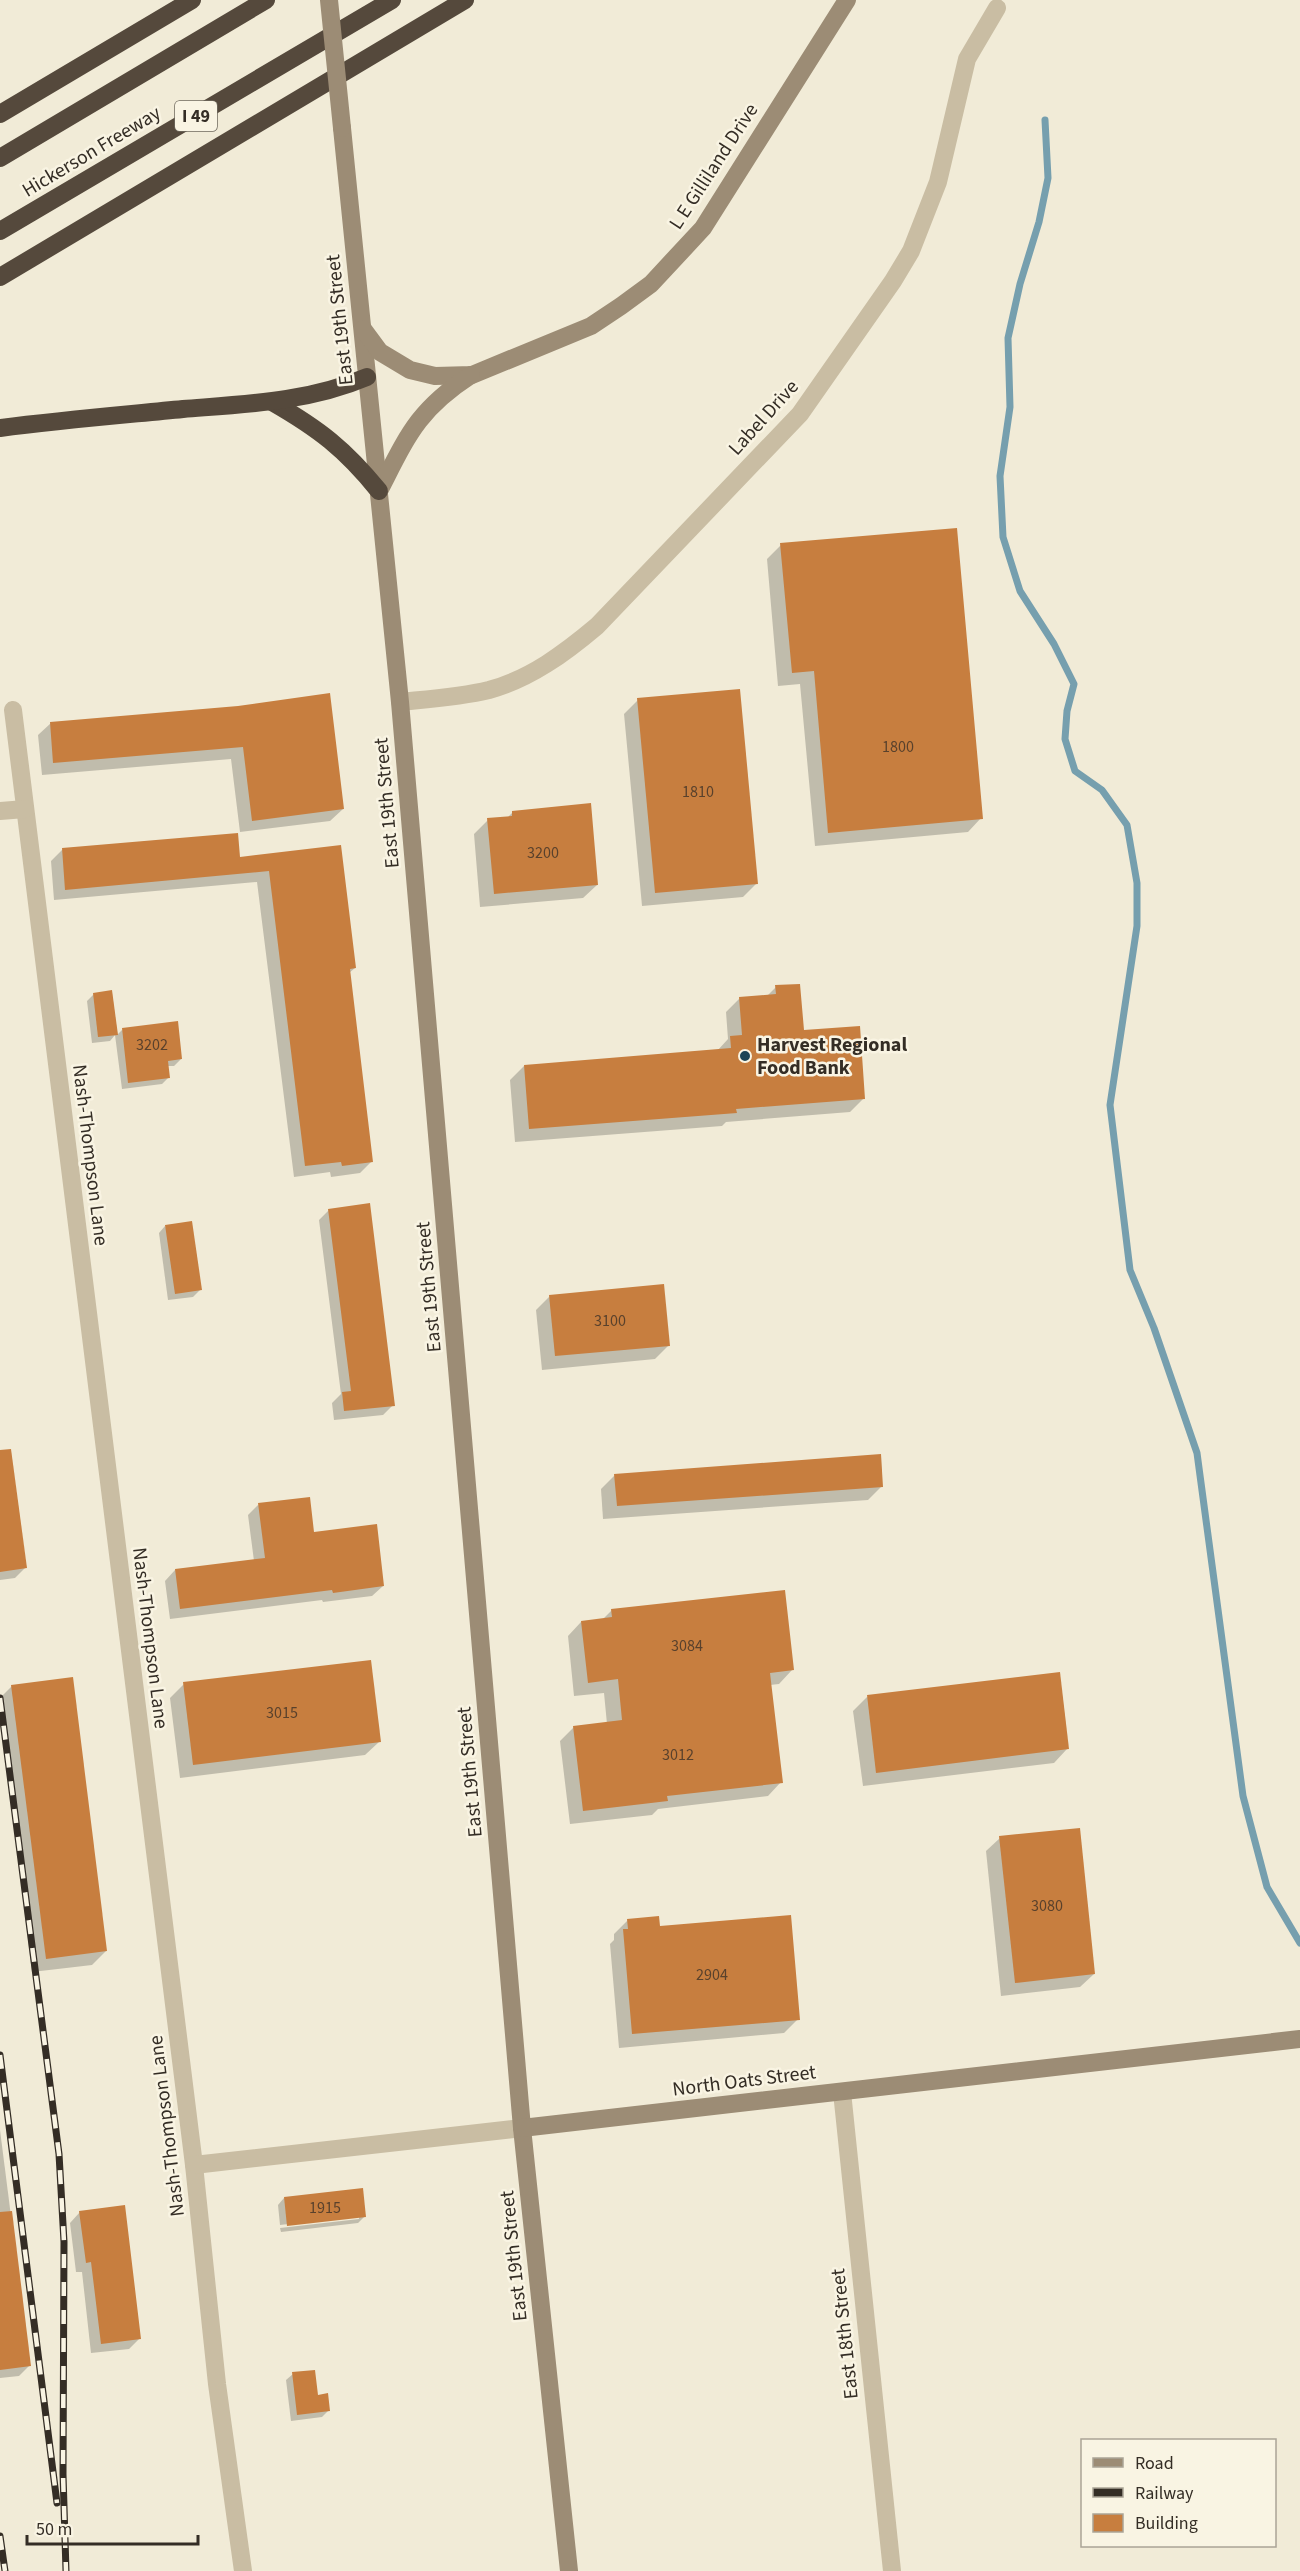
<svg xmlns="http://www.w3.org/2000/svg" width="1300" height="2571" viewBox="0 0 1300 2571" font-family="'Source Sans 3',sans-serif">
	<rect width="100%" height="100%" fill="#f1ebd7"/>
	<g fill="#0003">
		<path d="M781,545L981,818L968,832L815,846L800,684L778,686L767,559Z"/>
		<path d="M638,700L757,883L743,897L642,906L624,714Z"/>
		<path d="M238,707L343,809L330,821L240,832L231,759L42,775L38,735L51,723Z"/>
		<path d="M512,813L597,885L583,898L480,907L474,834L488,820L507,818Z"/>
		<path d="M339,847L355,968L349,973L372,1161L360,1173L331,1177L330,1172L294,1177L257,882L54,900L51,861L62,850L239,858Z"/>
		<path d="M776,987L802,1032L864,1098L850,1112L726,1122L722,1126L515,1142L510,1080L524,1066L717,1051L728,1039L726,1012L740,998L767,996Z"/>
		<path d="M111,992L117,1035L122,1030L181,1059L174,1066H167L168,1078L162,1084L122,1089L115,1035L110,1041L92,1043L87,1001L94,994Z"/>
		<path d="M329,1210L393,1405L383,1415L334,1420L332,1403L341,1394L319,1220Z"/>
		<path d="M165,1226L200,1290L193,1297L168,1300L159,1233Z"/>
		<path d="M550,1296L669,1345L655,1359L542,1370L536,1310Z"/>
		<path d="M615,1475L882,1486L868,1500L603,1519L601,1489Z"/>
		<path d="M0,1480L26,1567L15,1578L0,1580Z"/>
		<path d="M258,1505L313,1534L383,1586L372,1596L323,1602L322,1600L170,1619L165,1581L175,1570L254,1561L248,1515Z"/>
		<path d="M612,1610L792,1670L779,1684L770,1685L781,1782L768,1796L658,1809L652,1815L570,1824L560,1741L574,1727L607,1724L604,1693L574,1696L568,1636L581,1622L602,1620Z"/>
		<path d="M184,1684L379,1742L365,1755L180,1778L170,1698Z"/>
		<path d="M12,1686L106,1951L92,1965L32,1972L0,1714V1698Z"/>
		<path d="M867,1697L1067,1749L1054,1763L863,1786L853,1711Z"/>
		<path d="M1000,1838L1094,1974L1080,1987L1001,1996L986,1851Z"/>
		<path d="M628,1920L658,1928L798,2019L784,2033L619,2048L610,1944L614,1940V1934Z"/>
		<path d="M0,2130L30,2365L19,2376L0,2378Z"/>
		<path d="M284,2198L365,2216L358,2223L281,2232L280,2228L359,2219V2216L280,2225L278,2205Z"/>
		<path d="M80,2212L140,2338L129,2349L91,2353L82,2272H76L70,2223Z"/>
		<path d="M293,2374L329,2410L322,2417L291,2421L286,2380Z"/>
	</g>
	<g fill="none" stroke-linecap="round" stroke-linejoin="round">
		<path stroke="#769fae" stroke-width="7" d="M1045,120L1048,178L1039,222L1020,284L1008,338L1010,407L1000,476L1003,537L1020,591L1054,644L1074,684L1067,711L1065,739L1075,771L1102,790L1127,825L1137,883V926L1110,1105L1130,1270L1154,1328L1197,1453L1243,1796L1267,1887L1300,1943"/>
	</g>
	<g fill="#c77e3f">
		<path d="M957,528L983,819L828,833L814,671L792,673L780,543Z"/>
		<path d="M740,689L758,884L655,893L637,698Z"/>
		<path d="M330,693L344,809L252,821L243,747L53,763L50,722L238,706Z"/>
		<path d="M591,803L598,885L494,894L487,818L512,816V811Z"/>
		<path d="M238,833L240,857L341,845L356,968L350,969L373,1162L342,1166L341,1162L305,1166L269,871L65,890L62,848Z"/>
		<path d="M800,984L804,1030L860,1026L865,1099L736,1109L737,1113L529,1129L524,1065L731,1048L730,1036L742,1035L739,997L776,994L775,985Z"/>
		<path d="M112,990L118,1035L98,1037L93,993Z"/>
		<path d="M178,1021L182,1059L168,1061L170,1078L128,1083L122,1028Z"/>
		<path d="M370,1203L395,1406L344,1411L342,1392L351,1391L328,1209Z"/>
		<path d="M192,1221L202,1290L175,1294L165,1225Z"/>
		<path d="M664,1284L670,1346L555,1356L549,1295Z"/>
		<path d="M11,1449L27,1568L0,1572V1450Z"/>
		<path d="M881,1454L883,1487L617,1506L614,1474Z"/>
		<path d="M310,1497L314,1532L377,1524L384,1586L333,1593L332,1590L180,1609L175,1569L265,1558L258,1503Z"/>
		<path d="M785,1590L794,1670L770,1673L783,1783L667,1796L668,1801L583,1811L573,1726L622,1720L618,1679L588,1683L581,1621L612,1617L611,1609Z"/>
		<path d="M371,1660L381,1742L193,1765L183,1682Z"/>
		<path d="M1060,1672L1069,1749L876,1773L867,1695Z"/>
		<path d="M73,1677L107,1951L46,1959L11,1685Z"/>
		<path d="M1080,1828L1095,1974L1015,1983L999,1836Z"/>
		<path d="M791,1915L800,2020L632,2034L623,1929H628L627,1919L659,1916L660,1926Z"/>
		<path d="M363,2188L366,2217L287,2226L284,2197Z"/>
		<path d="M125,2205L141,2339L101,2344L91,2262L86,2263L79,2211Z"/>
		<path d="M12,2211L31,2366L0,2370V2212Z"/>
		<path d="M315,2370L318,2395L328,2393L330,2411L297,2415L292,2372Z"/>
	</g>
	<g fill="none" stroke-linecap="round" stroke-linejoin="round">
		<g stroke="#c9bda3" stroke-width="18">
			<path d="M400,702C430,699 460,697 489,690C530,679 565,653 597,626L800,414L893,281L911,251L938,182L967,59L997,8"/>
			<path d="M13,710L194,2165L217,2384L243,2571"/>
			<path d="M0,811L25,809"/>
			<path d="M842,2092L892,2571"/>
			<path d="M194,2165L522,2128"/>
		</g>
		<g stroke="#9c8c75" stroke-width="18">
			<path d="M342,128L400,702L522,2128L569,2571"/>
			<path d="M363,329L380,352L410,370L435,376L472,375L591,326L621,306L651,284L703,228L847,0"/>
			<path d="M379,491C407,437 417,410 471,375"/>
			<path d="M522,2128L1300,2039"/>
		</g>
		<g stroke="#55493c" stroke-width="18">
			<path d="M0,114L192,0"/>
			<path d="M0,158L266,0"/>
			<path d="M0,231L392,0"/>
			<path d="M0,277L465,0"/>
			<path d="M272,402C319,429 345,449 379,491"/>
			<path d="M0,428C61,420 122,415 183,409C246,404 308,402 367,377"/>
		</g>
		<defs>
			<g id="rail">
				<path d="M0,1698L59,2154L64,2242L63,2474L66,2571"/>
				<path d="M0,2055L57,2503"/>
				<path d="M0,2536L5,2571"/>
			</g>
		</defs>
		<use href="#rail" stroke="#342d25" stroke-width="7"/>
		<use href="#rail" stroke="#f9f4e3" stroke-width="4.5" stroke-dasharray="14" stroke-linecap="butt"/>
		<path stroke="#9c8c75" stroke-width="18" d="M329,0L342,128"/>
	</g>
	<circle fill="#1b4455" stroke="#f9f4e3" stroke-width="2" cx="745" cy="1056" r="6"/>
	<g text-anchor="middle" stroke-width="5" stroke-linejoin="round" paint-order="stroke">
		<g font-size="16" fill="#59412c">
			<text x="898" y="752">1800</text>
			<text x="698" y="797">1810</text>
			<text x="543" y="858">3200</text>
			<text x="152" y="1050">3202</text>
			<text x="610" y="1326">3100</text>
			<text x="687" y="1651">3084</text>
			<text x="282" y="1718">3015</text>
			<text x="678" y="1760">3012</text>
			<text x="1047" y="1911">3080</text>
			<text x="712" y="1980">2904</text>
			<text x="325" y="2213">1915</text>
		</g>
		<rect fill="#f9f4e3" stroke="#6f695e" stroke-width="1.5" x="175" y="101" width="42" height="30" rx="4.5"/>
		<g font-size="18" font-weight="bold" fill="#342d25">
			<text x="196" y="122">I 49</text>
		</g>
		<g font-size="20" fill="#342d25" stroke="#f9f4e3">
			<text transform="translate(91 151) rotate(-31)" y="7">Hickerson Freeway</text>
			<text transform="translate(713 166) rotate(-57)" y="7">L E Gilliland Drive</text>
			<text transform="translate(339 320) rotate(-96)" y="7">East 19th Street</text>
			<text transform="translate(763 417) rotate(-48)" y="7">Label Drive</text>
			<text transform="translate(386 803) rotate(-95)" y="7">East 19th Street</text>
			<text transform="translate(91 1155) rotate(83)" y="7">Nash-Thompson Lane</text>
			<text transform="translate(428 1287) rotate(-95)" y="7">East 19th Street</text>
			<text transform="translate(151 1638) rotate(83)" y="7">Nash-Thompson Lane</text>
			<text transform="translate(469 1772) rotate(-95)" y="7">East 19th Street</text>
			<text transform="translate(744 2080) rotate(-7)" y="7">North Oats Street</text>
			<text transform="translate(166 2126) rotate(-97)" y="7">Nash-Thompson Lane</text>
			<text transform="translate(513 2256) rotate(-96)" y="7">East 19th Street</text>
			<text transform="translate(844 2334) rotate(-96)" y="7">East 18th Street</text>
		</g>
		<g font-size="20" font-weight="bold" fill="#342d25" stroke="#f9f4e3" text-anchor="start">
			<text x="757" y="1051">Harvest Regional<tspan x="757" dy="23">Food Bank</tspan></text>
		</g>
	</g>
	<rect x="1081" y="2439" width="195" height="108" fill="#f9f4e3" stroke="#aaa497" stroke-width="1.5"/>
	<rect x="1093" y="2458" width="30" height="9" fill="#9c8c75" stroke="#aaa497" stroke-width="1.5"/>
	<text x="1135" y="2469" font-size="18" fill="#342d25">Road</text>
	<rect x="1093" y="2488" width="30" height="9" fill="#342d25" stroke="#aaa497" stroke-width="1.5"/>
	<text x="1135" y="2499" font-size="18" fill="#342d25">Railway</text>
	<rect x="1093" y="2514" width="30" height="18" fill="#c77e3f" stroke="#aaa497" stroke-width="1.5"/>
	<text x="1135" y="2529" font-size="18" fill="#342d25">Building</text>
	<path d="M27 2535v9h171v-9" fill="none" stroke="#342d25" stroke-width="3"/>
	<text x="36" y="2535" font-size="18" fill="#342d25" stroke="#f9f4e3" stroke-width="4.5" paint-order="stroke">50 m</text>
</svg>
